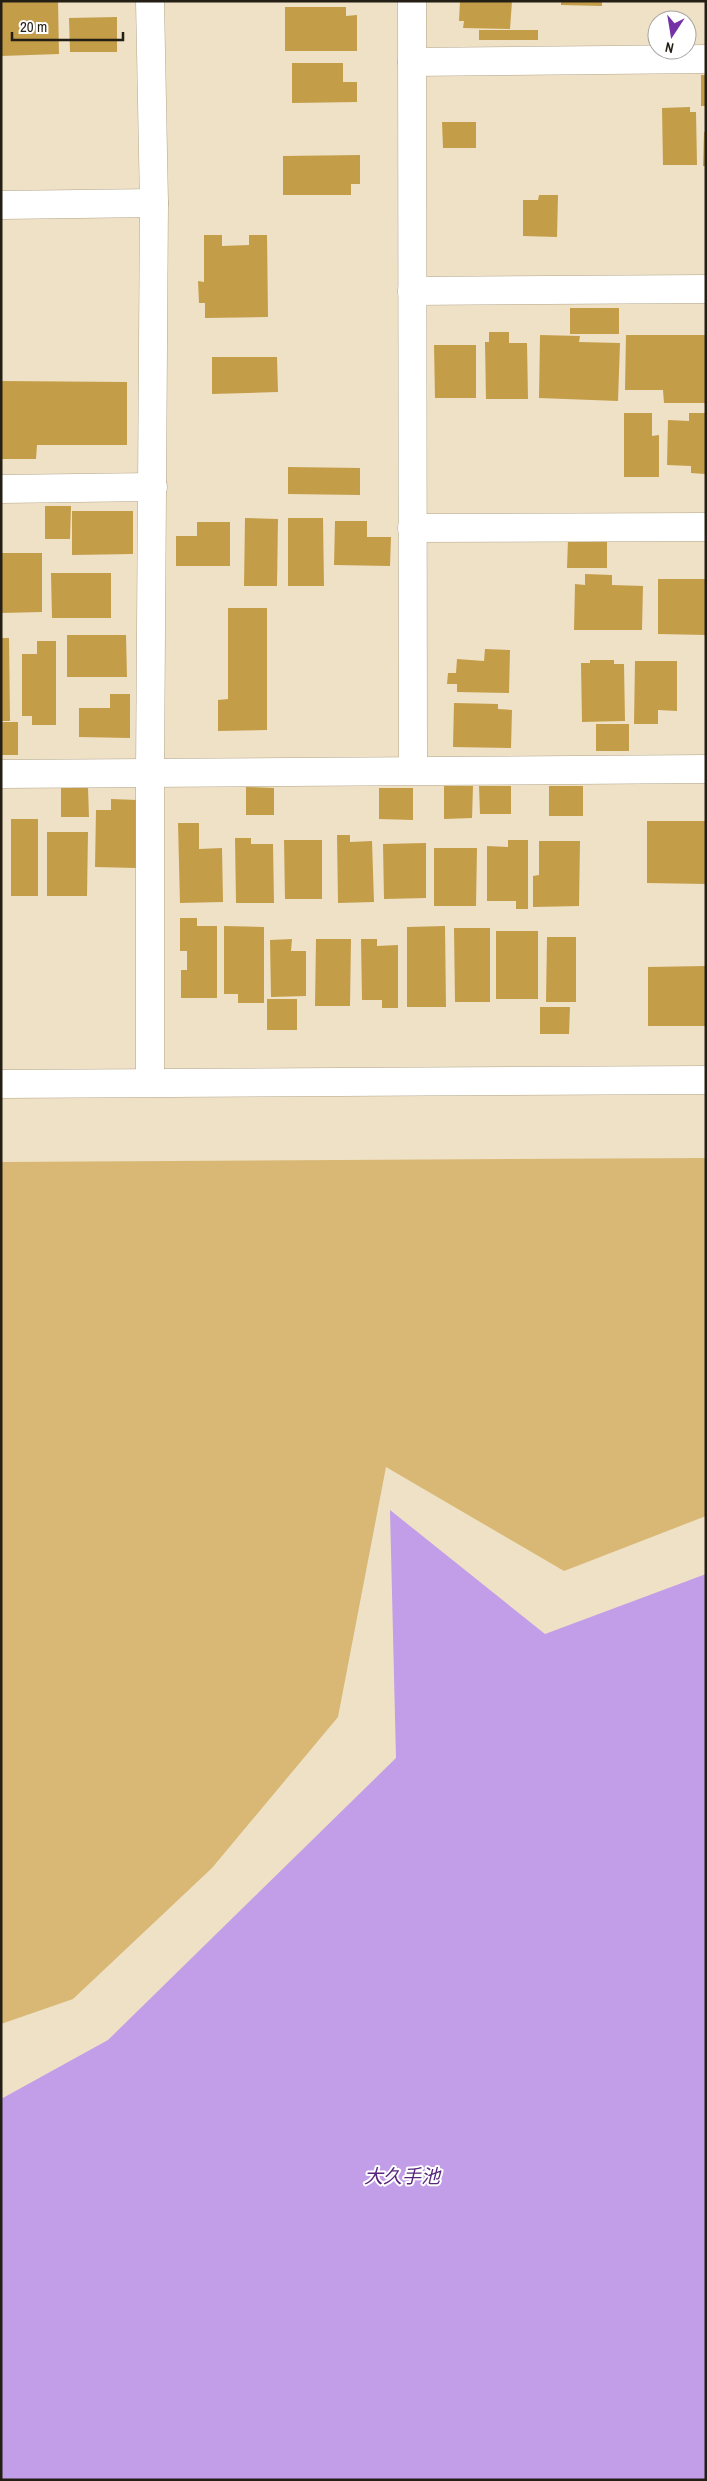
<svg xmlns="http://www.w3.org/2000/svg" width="707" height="2481" viewBox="0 0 707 2481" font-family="'Archivo Narrow','Noto Sans JP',sans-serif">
	<rect width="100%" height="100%" fill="#efe1c5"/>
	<path fill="#d9b875" d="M706,1158V1516L564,1571L386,1467L338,1717L212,1868L73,1999L1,2024V1162Z"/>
	<path fill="#c29de8" d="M390,1510L545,1634L706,1574V2480H1V2099L108,2040L396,1758Z"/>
	<g fill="#c49d49">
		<path d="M1,1H58L59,54L1,56Z"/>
		<path d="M460,1H512L510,29L463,28L464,21H459Z"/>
		<path d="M561,1H602V6L561,5Z"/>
		<path d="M285,7H346V16L357,15V51H285Z"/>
		<path d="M117,17V52H70L69,18Z"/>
		<rect x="479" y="30" width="59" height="10"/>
		<path d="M292,63H343V82H357V102L292,103Z"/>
		<rect x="701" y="75" width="5" height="31"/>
		<path d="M690,107V112H696L697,165H663L662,108Z"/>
		<path d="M442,122H476V148H443Z"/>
		<path d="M704,132H706V166H703Z"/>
		<path d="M360,155V184H351V195H283V156Z"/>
		<path d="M539,195H558L557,237L523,236V200H538Z"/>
		<path d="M204,235H222V246L249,245V235H267L268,317L205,318V303H199L198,281L204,282Z"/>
		<rect x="570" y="308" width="49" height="26"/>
		<path d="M489,332H509V343H527L528,399H486L485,342H489Z"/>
		<path d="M540,335L580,336L579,342L620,343L618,401L539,398Z"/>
		<path d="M626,335H706V403H664L663,390H625Z"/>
		<path d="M434,345H476V398H435Z"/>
		<path d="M212,357H277L278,392L212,394Z"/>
		<path d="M1,381L127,382V445H37L36,459H1Z"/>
		<path d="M624,413H652V436L659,435V477H624Z"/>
		<path d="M689,413H706L705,474L691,473V466L667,465L668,420L689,421Z"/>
		<path d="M288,467L360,468V495L288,494Z"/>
		<path d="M45,506H71L70,539H45Z"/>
		<path d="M72,511H133V554L72,555Z"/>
		<path d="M245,518L278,519L277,586H244Z"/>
		<path d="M288,518H323L324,586H288Z"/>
		<path d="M335,521H367V537H391L390,566L334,565Z"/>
		<path d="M197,522H230V566H176V536H197Z"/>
		<path d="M568,540L607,541V568H567Z"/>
		<path d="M1,553H42V612L1,613Z"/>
		<path d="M51,573H111V618H52Z"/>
		<path d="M585,574L612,575V585L643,586L642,630H574L575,584L585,585Z"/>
		<path d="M658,579H706V635L658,634Z"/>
		<path d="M228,608H267V730L218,731V700L228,699Z"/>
		<path d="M67,635H126L127,677H67Z"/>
		<path d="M1,638H9L10,721H1Z"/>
		<path d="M37,641H56V725H32V716H22V654H37Z"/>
		<path d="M485,649L510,650L509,693L457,692V684H447L448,673H456L457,659L484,661Z"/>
		<path d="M590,660H614V664H624L625,721L582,722L581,663H590Z"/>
		<path d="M635,661H677V711L658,710V724H634Z"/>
		<path d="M110,694H130V738L79,737V708H110Z"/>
		<path d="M454,703L498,704V709L512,710L511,748L453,747Z"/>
		<rect x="1" y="722" width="17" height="33"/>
		<rect x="596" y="724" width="33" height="27"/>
		<path d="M444,786H473L472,818L444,819Z"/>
		<path d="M479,786H511V814H480Z"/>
		<rect x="549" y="786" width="34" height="30"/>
		<path d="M246,787L274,788V815H246Z"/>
		<path d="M61,788H88L89,817H61Z"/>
		<path d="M379,788H413V820L379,819Z"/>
		<path d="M111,799L137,800L136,868L95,867L96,810H111Z"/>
		<rect x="11" y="819" width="27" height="77"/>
		<path d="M647,821H706V884L647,883Z"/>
		<path d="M178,823H199V849L222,848L223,902L180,903Z"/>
		<path d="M47,832H88L87,896H47Z"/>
		<path d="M337,835H350V842L372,841L374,902L338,903Z"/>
		<path d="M235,838H251V844H273L274,903H236Z"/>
		<path d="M284,840H322V899H285Z"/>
		<path d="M508,840H528V909H516V901H487V846L508,847Z"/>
		<path d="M539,841H580L579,906L533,907V876L539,875Z"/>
		<path d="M426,843V898L384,899L383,844Z"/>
		<path d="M434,848H477L476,906H434Z"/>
		<path d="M180,918H197V926H217V998H181V970H187V951H180Z"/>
		<path d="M224,926L264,927V1003H238V994H224Z"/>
		<path d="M445,926L446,1007H407V927Z"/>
		<path d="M454,928H490V1002H455Z"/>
		<rect x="496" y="931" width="42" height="68"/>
		<path d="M547,937H576V1002H546Z"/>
		<path d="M292,939L291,951H306V996L271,997L270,940Z"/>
		<path d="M316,939H351L350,1006H315Z"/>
		<path d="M361,939H377V946L398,945V1008H382V1000H362Z"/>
		<path d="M706,966V1026H648V967Z"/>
		<rect x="267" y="999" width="30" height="31"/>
		<path d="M540,1007H570L569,1034H540Z"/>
	</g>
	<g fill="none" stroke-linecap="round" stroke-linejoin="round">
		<defs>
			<g id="minor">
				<path d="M150,1L154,203L150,774V1082"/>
				<path d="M412,1L413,770"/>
				<path d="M412,62L706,59"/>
				<path d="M1,205L154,203"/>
				<path d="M412,291L706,289"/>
				<path d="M1,489L153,487"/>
				<path d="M412,528L706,527"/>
				<path d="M1,774L706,769"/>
			</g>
			<path id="tertiary" d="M1,1084L706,1080"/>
		</defs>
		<use href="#minor" stroke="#b3a68b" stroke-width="29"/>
		<use href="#tertiary" stroke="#b3a68b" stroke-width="29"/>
		<use href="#minor" stroke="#fff" stroke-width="28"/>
		<use href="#tertiary" stroke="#fff" stroke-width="28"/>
	</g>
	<g text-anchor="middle" stroke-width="4" stroke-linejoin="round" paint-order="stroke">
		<g font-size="19" font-style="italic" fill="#58267d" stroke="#fff">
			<text x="402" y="2183">大久手池</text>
		</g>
	</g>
	<rect width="707" height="2481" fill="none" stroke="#241f15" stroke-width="5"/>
	<g transform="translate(672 35) rotate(192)"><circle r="24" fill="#ffffff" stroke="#a7a5a1"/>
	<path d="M0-4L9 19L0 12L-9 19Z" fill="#7532a6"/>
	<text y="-8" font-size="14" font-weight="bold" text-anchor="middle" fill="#241f15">N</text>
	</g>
	<path d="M12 32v8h111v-8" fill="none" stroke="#241f15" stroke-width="2.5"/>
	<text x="20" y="32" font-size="15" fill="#241f15" stroke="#ffffff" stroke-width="4" paint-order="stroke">20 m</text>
</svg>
